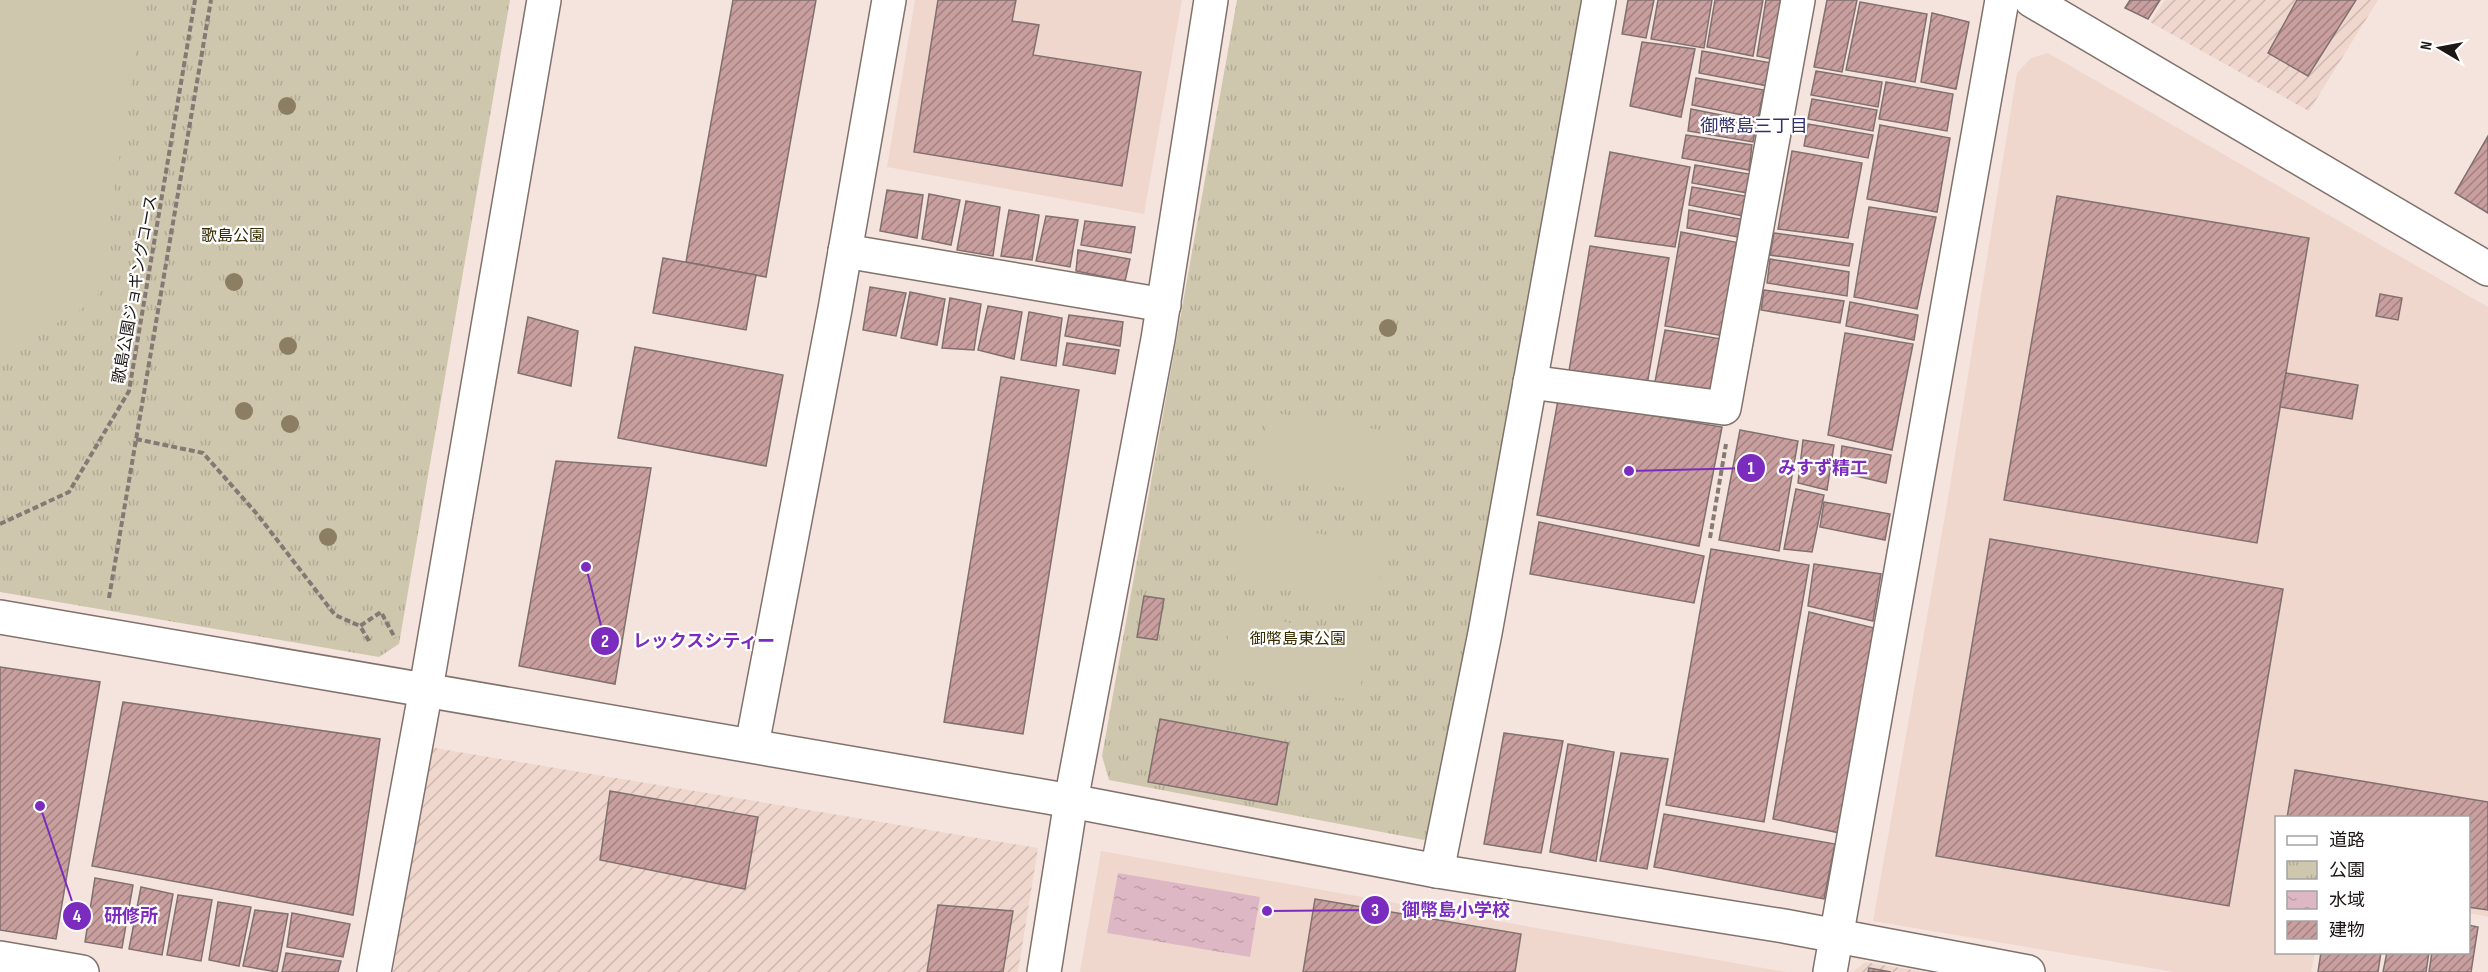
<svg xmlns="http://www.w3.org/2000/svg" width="2488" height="972" viewBox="0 0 2488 972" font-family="'Sofia Sans Condensed','Noto Sans JP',sans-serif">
	<defs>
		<pattern id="industrial-furrows" width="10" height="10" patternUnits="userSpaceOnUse" patternTransform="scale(1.5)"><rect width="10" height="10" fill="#f0d7cd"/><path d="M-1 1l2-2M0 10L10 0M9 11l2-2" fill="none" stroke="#cdb8af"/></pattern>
		<pattern id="park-tufts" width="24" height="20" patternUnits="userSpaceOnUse" patternTransform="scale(1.5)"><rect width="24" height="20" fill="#cfc7ad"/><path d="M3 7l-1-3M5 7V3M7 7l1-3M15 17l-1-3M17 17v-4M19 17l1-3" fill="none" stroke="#b1aa94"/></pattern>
		<pattern id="water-ripples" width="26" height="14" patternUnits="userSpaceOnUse" patternTransform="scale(1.5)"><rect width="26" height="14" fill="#deb7c5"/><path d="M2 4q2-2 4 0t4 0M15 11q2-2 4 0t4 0" fill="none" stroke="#be9da8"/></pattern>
		<pattern id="building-hatch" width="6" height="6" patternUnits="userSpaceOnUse" patternTransform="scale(1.5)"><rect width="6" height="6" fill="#c89f9e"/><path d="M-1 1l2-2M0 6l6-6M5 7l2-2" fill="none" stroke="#a28180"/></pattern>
	</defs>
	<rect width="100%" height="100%" fill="#f5e4dd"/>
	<g fill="#f0d7cd">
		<path d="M915,0H1182L1144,214L887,167Z"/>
		<path d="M2048,53L2488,307V917L2469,913L2468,818H2276V952L2315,953L2311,972H2174L1873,921L1947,504L2017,73L2031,58Z"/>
		<path d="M1101,851L1786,972H1080Z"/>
	</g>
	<g fill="url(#industrial-furrows)">
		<path d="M2165,0H2378L2309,111L2150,22Z"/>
		<path d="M429,747L1038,848L1018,972H393Z"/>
		<path d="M1865,962L1925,972H1853Z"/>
	</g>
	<g fill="url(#park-tufts)">
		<path d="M0,0H510L399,644L379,657L0,592Z"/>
		<path d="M1237,0H1582L1443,819L1424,840L1109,780L1102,756Z"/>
	</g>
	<g fill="#cfc7ad">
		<path d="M0,0H144L97,300L0,355Z"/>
		<path d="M1269,412L1406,434L1396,496L1259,474Z"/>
		<path d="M1244,521L1385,545L1376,605L1235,582Z"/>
		<path d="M1233,612L1369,638L1358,701L1221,676Z"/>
	</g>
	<path fill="url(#water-ripples)" d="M1118,873L1260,897L1250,957L1107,933Z"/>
	<g fill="url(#building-hatch)" stroke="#817070" stroke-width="1.5">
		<path d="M733,0H816L766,277L686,262Z"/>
		<path d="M938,0H1016L1012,21L1039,25L1033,55L1141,72L1122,186L914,152Z"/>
		<path d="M1628,0H1654L1646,38L1622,34Z"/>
		<path d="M1658,0H1712L1704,48L1651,39Z"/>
		<path d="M1715,0H1763L1753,56L1707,47Z"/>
		<path d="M1766,0H1786L1776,60L1757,56Z"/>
		<path d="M1827,0H1857L1842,72L1814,67Z"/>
		<path d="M2130,0H2160L2148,19L2125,8Z"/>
		<path d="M2297,0H2356L2308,76L2268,53Z"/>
		<path d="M1860,2L1927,14L1915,82L1846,70Z"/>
		<path d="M1932,13L1969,22L1956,89L1921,82Z"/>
		<path d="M1642,42L1695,49L1681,117L1630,106Z"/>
		<path d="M1702,51L1772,63L1768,86L1699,73Z"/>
		<path d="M1816,71L1882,82L1878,107L1811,95Z"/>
		<path d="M1696,78L1764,90L1758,118L1692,105Z"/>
		<path d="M1886,82L1953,94L1947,131L1879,119Z"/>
		<path d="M1812,99L1877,110L1873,131L1808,119Z"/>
		<path d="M1691,109L1757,122L1753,142L1688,131Z"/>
		<path d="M1808,124L1873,135L1868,158L1804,146Z"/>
		<path d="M1880,125L1950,138L1937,212L1867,199Z"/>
		<path d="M1686,135L1752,145L1749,170L1682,158Z"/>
		<path d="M2488,136V213L2455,193Z"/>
		<path d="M1792,151L1862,163L1848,238L1778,229Z"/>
		<path d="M1610,152L1690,167L1675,247L1595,236Z"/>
		<path d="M1695,165L1755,175L1753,194L1692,183Z"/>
		<path d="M1692,187L1751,197L1748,217L1689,205Z"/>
		<path d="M887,190L923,195L917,238L880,231Z"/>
		<path d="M929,194L960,200L951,245L922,239Z"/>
		<path d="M2057,196L2309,238L2257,543L2004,500Z"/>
		<path d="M966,201L1000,207L993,256L957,250Z"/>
		<path d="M1869,207L1936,217L1917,309L1854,297Z"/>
		<path d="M1009,210L1039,215L1032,260L1001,256Z"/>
		<path d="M1689,210L1746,220L1743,238L1687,228Z"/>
		<path d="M1046,216L1078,220L1070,267L1036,261Z"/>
		<path d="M1085,221L1135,227L1131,253L1081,245Z"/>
		<path d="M1681,232L1740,243L1724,336L1665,326Z"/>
		<path d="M1774,233L1853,244L1849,266L1770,255Z"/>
		<path d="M1590,246L1669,258L1647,385L1569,371Z"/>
		<path d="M1078,250L1130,259L1125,281L1076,271Z"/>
		<path d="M663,258L756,275L746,330L653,313Z"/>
		<path d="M1770,259L1849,272L1847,296L1767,283Z"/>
		<path d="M870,287L906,293L896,336L863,330Z"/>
		<path d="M1764,290L1844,301L1840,323L1761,310Z"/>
		<path d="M910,292L945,299L937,345L901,338Z"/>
		<path d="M2380,294L2402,298L2398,320L2376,316Z"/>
		<path d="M950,298L981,304L974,350L942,348Z"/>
		<path d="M1850,302L1918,315L1914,340L1846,326Z"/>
		<path d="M988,306L1022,312L1014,359L978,350Z"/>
		<path d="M1029,312L1062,318L1056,366L1021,360Z"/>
		<path d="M1069,315L1123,322L1120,346L1065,336Z"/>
		<path d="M528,317L578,331L571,386L518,373Z"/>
		<path d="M1665,330L1722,339L1713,396L1654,387Z"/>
		<path d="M1845,333L1913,344L1892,450L1828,435Z"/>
		<path d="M1067,343L1119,350L1115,374L1063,365Z"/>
		<path d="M635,347L783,375L766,466L618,438Z"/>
		<path d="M2286,373L2358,385L2352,419L2280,407Z"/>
		<path d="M1001,377L1079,390L1023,734L944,722Z"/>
		<path d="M1558,400L1722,427L1699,546L1537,515Z"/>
		<path d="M1740,430L1798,441L1779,551L1719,540Z"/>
		<path d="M1803,440L1834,445L1827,490L1798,483Z"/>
		<path d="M1842,446L1891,455L1886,483L1839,472Z"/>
		<path d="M556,461L651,468L615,684L519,666Z"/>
		<path d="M1796,489L1824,495L1812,552L1784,549Z"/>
		<path d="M1824,502L1890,514L1885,540L1820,527Z"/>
		<path d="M1539,522L1704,556L1694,603L1530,574Z"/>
		<path d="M1990,539L2283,589L2229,906L1936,856Z"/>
		<path d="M1711,549L1809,565L1764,822L1666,805Z"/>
		<path d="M1814,564L1881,574L1873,621L1808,606Z"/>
		<path d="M1144,596L1164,599L1157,640L1137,637Z"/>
		<path d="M1809,612L1874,628L1840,833L1773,819Z"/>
		<path d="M0,667L100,682L56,939L0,930Z"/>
		<path d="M123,702L380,739L353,915L92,866Z"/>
		<path d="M1160,719L1288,743L1277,805L1148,782Z"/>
		<path d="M1504,733L1563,741L1541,853L1484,844Z"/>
		<path d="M1568,744L1614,752L1596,861L1550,852Z"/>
		<path d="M1621,753L1668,759L1647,869L1600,861Z"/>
		<path d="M2295,770L2488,802V910L2468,907V818H2287Z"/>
		<path d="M610,791L758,817L745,889L600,860Z"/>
		<path d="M1664,814L1835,844L1824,899L1654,867Z"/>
		<path d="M95,878L133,885L122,948L85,942Z"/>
		<path d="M141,887L173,894L162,955L129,949Z"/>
		<path d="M178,895L212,900L201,961L167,955Z"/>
		<path d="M1315,899L1521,934L1515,972H1303Z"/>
		<path d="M218,902L251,907L239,966L209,960Z"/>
		<path d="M938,905L1013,911L1003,972H927Z"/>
		<path d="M255,910L288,914L277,972L243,966Z"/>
		<path d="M292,913L350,924L343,957L287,947Z"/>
		<path d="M2468,925L2478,927L2471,972H2429L2432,952H2468Z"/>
		<path d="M2321,952H2381L2378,972H2318Z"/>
		<path d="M2387,952H2429L2426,972H2383Z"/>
		<path d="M286,953L341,961L338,972H282Z"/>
		<path d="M1869,968L1891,972H1868Z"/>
	</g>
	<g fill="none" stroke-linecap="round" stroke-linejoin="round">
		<defs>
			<g id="minor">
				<path d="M2031,0L2488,269"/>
				<path d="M845,251L1164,305"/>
				<path d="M1530,382L1724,408L1798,0"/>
				<path d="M0,617L1071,801L1437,871L1784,926L2028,972"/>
				<path d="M752,745L835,309L889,0"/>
				<path d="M1437,871L1485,633L1599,0"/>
				<path d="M0,958L82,972"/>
				<path d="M374,972L426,689L544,0"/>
				<path d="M1044,972L1071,801L1158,339L1211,0"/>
				<path d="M1830,972L2002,0"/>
			</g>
		</defs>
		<use href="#minor" stroke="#81726c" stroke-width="36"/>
		<g stroke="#847974" stroke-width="4" stroke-dasharray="6 3" stroke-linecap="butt">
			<path d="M136,439L203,453L257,514L335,615L360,626"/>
			<path d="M0,524L69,492L129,391L195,0"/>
			<path d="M1710,538L1726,444"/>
			<path d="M109,598L211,0"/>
			<path d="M369,641L360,626L381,612L395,638"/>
		</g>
		<use href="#minor" stroke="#fff" stroke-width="33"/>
	</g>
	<g fill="#8c7e63">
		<circle cx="287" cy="106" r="9"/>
		<circle cx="234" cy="282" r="9"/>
		<circle cx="1388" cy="328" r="9"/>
		<circle cx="288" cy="346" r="9"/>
		<circle cx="244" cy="411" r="9"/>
		<circle cx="290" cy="424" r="9"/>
		<circle cx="328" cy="537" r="9"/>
	</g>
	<g text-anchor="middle" stroke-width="4.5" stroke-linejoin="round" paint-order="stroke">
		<g font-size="16" fill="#372b00" stroke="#fff">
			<text x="233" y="241">歌島公園</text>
			<text x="1298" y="644">御幣島東公園</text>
		</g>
		<g font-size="16" fill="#1c1614" stroke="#fff">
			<text transform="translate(134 289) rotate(-80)" y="6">歌島公園ジョギングコース</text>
		</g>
		<g font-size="18" fill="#322f6a" stroke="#fff">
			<text x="1754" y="132">御幣島三丁目</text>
		</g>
	</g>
	<path fill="none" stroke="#7b2cbf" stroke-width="2" d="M1629 471L1751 468M586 567L605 641M1267 911L1375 910M40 806L77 916"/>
	<g fill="#7b2cbf" stroke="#fff" stroke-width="2">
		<circle cx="1629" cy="471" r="6"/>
		<circle cx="586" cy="567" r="6"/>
		<circle cx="1267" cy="911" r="6"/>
		<circle cx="40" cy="806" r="6"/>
		<circle cx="1751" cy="468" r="15"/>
		<circle cx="605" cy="641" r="15"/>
		<circle cx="1375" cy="910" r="15"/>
		<circle cx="77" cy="916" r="15"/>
	</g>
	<g font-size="18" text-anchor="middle" font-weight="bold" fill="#fff">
		<text x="1751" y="474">1</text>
		<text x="605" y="647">2</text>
		<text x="1375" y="916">3</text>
		<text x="77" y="922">4</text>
	</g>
	<g font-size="18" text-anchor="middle" font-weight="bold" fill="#7b2cbf" stroke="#fff" stroke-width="4.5" stroke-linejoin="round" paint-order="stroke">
		<text x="1823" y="474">みすず精工</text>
		<text x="704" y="647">レックスシティー</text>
		<text x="1456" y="916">御幣島小学校</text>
		<text x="131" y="922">研修所</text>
	</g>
	<rect x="2275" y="816" width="195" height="138" fill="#ffffff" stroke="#a4a2a1" stroke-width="1.5"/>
	<rect x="2287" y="836" width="30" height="9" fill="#ffffff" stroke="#a4a2a1" stroke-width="1.5"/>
	<text x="2329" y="846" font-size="18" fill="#1c1614">道路</text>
	<rect x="2287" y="861" width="30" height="18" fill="url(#park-tufts)" stroke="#a4a2a1" stroke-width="1.5"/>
	<text x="2329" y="876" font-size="18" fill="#1c1614">公園</text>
	<rect x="2287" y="891" width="30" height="18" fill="url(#water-ripples)" stroke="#a4a2a1" stroke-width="1.5"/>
	<text x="2329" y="906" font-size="18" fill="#1c1614">水域</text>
	<rect x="2287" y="921" width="30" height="18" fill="url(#building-hatch)" stroke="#a4a2a1" stroke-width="1.5"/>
	<text x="2329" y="936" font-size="18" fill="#1c1614">建物</text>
	<g transform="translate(2440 48) rotate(280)" stroke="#ffffff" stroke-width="4.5" paint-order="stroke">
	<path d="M0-4.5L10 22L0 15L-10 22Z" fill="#1c1614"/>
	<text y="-9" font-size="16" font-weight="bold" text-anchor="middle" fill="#1c1614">N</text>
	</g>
</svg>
